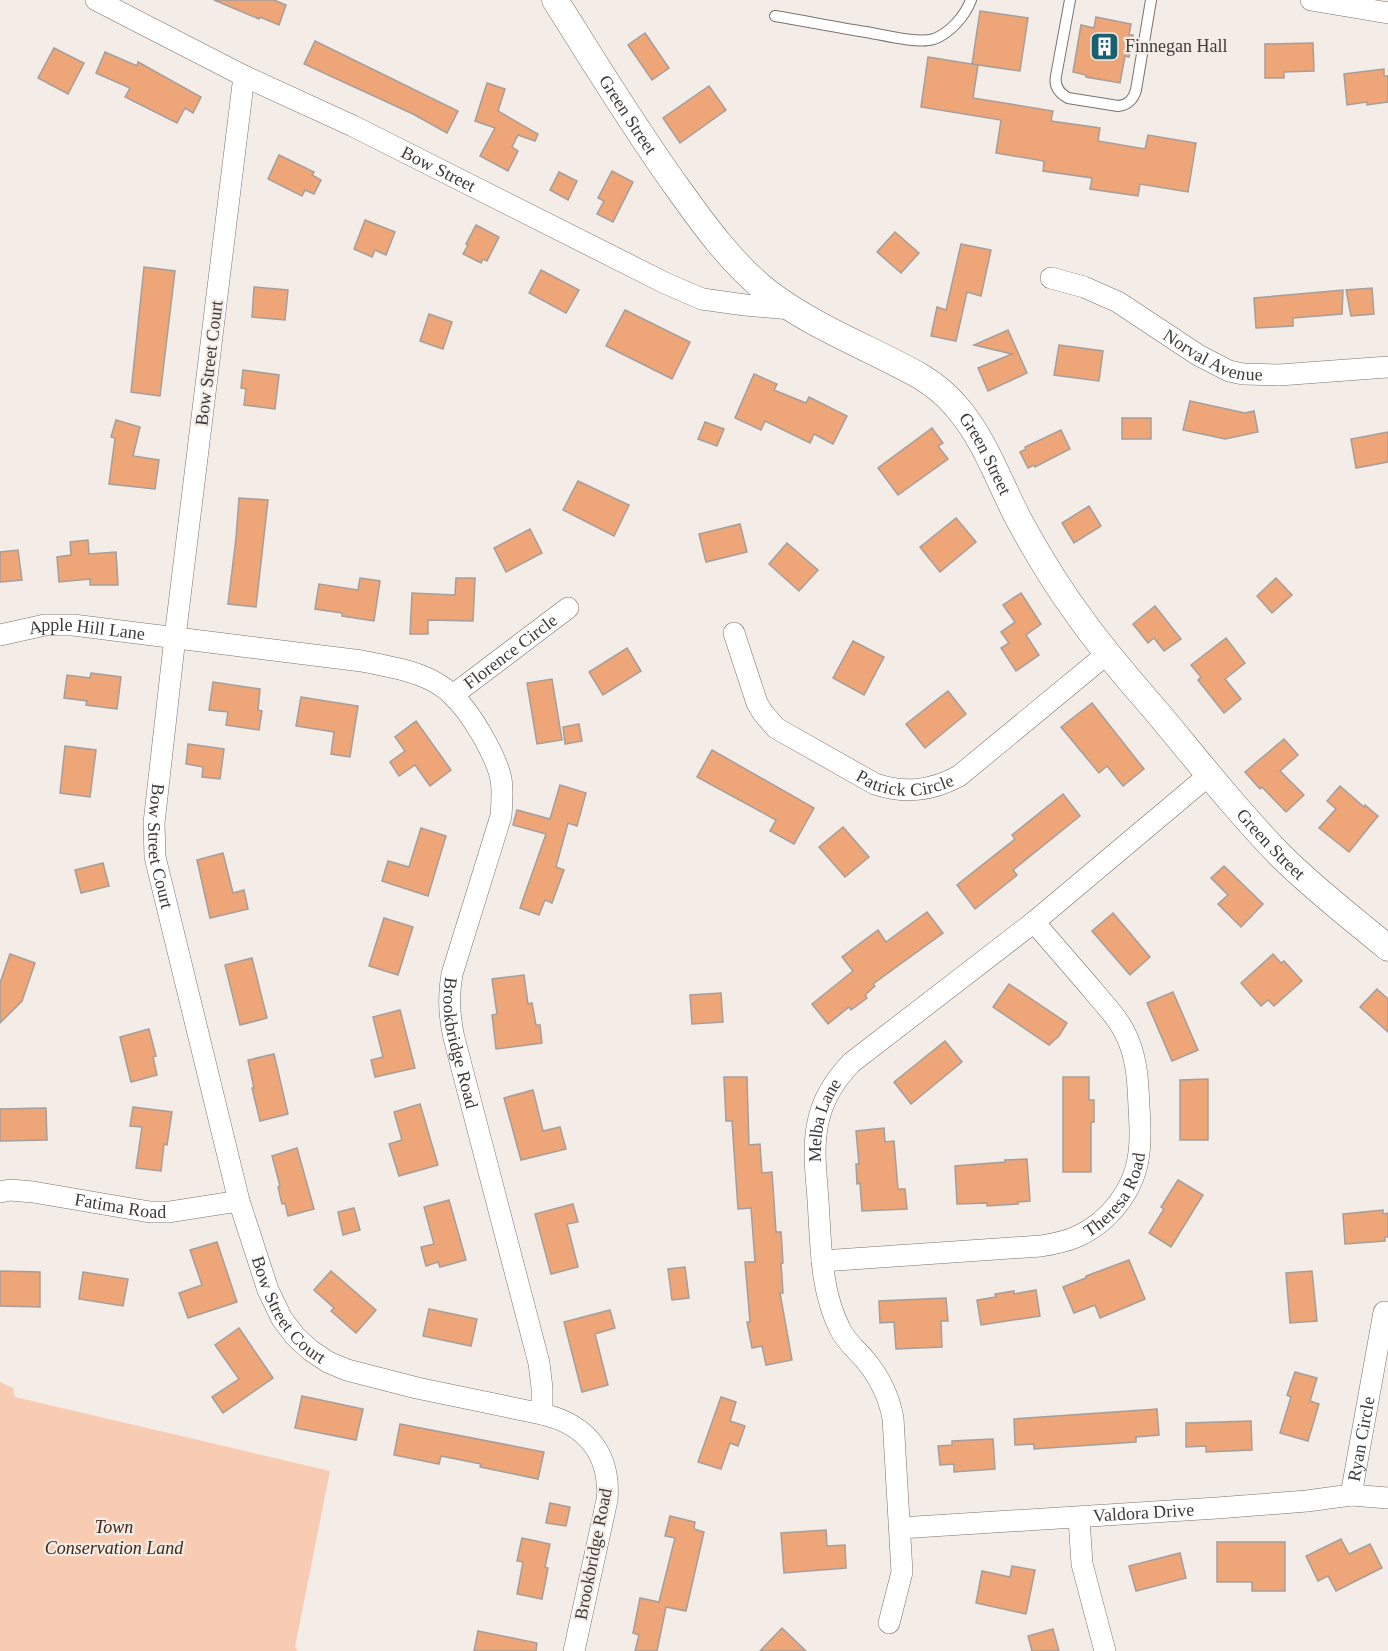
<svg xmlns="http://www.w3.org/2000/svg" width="1388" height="1651" viewBox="0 0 1388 1651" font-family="Georgia,serif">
	<rect width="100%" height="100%" fill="#f4ece7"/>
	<path fill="#f8ccb2" d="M0,1382L13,1388L15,1397L330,1471L295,1647L298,1651H0Z"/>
	<g fill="#eea577" stroke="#a69e9a" stroke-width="1.5">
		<path d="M214,0H274L286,5L279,25L260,17L259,19Z"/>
		<path d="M980,11L1028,18L1020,71L972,64Z"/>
		<path d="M1096,17L1131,24L1129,35H1133L1129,57L1125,56L1120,83L1086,77V75L1073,72L1081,25L1094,28Z"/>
		<path d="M645,33L669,68L652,80L628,45Z"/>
		<path d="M315,41L458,111L447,133L413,114L304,64Z"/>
		<path d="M1313,43L1314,71L1284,72V78H1265V44Z"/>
		<path d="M54,48L84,63L68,94L38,78Z"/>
		<path d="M105,52L137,66L138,62L201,97L193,113L185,108L177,123L125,97L130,88L96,73Z"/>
		<path d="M928,57L978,65L973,98L1053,111L1051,121L1100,128L1098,141L1145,149L1148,135L1196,143L1188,192L1140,184L1138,196L1090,189L1092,178L1043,171L1044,161L996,153L1001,120L921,107Z"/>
		<path d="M1384,69V76H1388V102L1367,105V102L1347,105L1344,74Z"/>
		<path d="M487,83L505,89L498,111L538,134L535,141L518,135L512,147L518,151L508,171L480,156L495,128L475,121Z"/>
		<path d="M709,86L726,110L680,143L663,118Z"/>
		<path d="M279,155L314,172L312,175L321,180L314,194L305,190L302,196L268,179Z"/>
		<path d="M612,171L633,182L613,222L597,214L604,201L598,198Z"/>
		<path d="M559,172L577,181L568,200L550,190Z"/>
		<path d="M365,220L395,232L386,255L375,250L372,257L354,249Z"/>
		<path d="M476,225L499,237L487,261L483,259L481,263L463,254L468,245L466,244Z"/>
		<path d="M895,232L919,253L901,273L877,252Z"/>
		<path d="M961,244L991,250L981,296L967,292L956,341L931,336L937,307L946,310Z"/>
		<path d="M144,267L175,271L160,396L131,392Z"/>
		<path d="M541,270L579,290L566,313L529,293Z"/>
		<path d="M254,287L288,290L285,320L252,317Z"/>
		<path d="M1372,288L1374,314L1351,316L1346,290Z"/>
		<path d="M1343,290L1342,314L1293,318V326L1256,328L1254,298Z"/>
		<path d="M625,310L690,342L672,379L606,346Z"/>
		<path d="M429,314L452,322L443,349L420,341Z"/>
		<path d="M1008,330L1027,373L988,391L978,368L1012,354L974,345Z"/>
		<path d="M1059,345L1103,351L1099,381L1054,375Z"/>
		<path d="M243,370L279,375L275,409L244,405L246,389L241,388Z"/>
		<path d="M754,374L777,384L774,390L806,403L809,397L847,416L833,444L814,434L810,443L765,421L761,430L735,418Z"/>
		<path d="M1190,401L1245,413L1254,411L1258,432L1225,439L1183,430Z"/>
		<rect x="1122" y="418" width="29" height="21"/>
		<path d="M116,420L140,427L133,456L159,460L155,489L109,484L115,438L111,437Z"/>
		<path d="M705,422L724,429L717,446L698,439Z"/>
		<path d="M932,428L943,443L938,446L948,459L898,495L878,468Z"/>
		<path d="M1061,430L1070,449L1035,467L1034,465L1028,468L1020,452L1026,449L1025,447Z"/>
		<path d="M1388,432V462L1356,468L1351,439Z"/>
		<path d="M578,481L629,505L614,536L563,510Z"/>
		<path d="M239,498L268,500L256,607L228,604L236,538Z"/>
		<path d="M1089,506L1101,526L1074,543L1062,523Z"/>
		<path d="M956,518L976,542L940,572L920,547Z"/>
		<path d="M740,524L747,552L706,562L699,534Z"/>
		<path d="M530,529L542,553L506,572L494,548Z"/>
		<path d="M88,540L89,554L116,552L118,585H90V579L59,582L57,557L71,555L70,542Z"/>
		<path d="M787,543L818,570L799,591L769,564Z"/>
		<path d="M18,550L22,580L0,582V552Z"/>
		<path d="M360,578L380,581L374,621L342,616V613L315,609L319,584L358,590Z"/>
		<path d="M456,578H475L473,621L428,620V634H410L412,593L455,595Z"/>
		<path d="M1276,578L1292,595L1272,613L1257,596Z"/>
		<path d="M1021,593L1041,624L1026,635L1039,655L1016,671L1001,648L1009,643L1001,632L1015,622L1003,605Z"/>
		<path d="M1155,606L1181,639L1164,651L1154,638L1148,643L1133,624Z"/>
		<path d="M1226,638L1245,663L1225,679L1241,699L1224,713L1198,680L1201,677L1191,665Z"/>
		<path d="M853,641L884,657L864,695L833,678Z"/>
		<path d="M627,648L641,671L603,695L589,672Z"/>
		<path d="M91,673L121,677L117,709L86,705L87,701L64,698L67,675L90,678Z"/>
		<path d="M552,679L562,740L537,744L527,683Z"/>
		<path d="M213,682L260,689L258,710L262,711L259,730L226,725L228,712L209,710Z"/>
		<path d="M948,691L966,714L925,748L906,724Z"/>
		<path d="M301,697L358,706L350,757L331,754L334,732L296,726Z"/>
		<path d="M1092,703L1144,769L1123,786L1107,766L1099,773L1061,727Z"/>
		<path d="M416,721L451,770L430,786L415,765L399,776L390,762L405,751L395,737Z"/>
		<path d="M579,724L582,741L565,744L563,727Z"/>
		<path d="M1284,739L1298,755L1280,771L1304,795L1286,812L1262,787L1260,789L1245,772Z"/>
		<path d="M188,744L224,749L220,779L202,777L203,767L186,764Z"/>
		<path d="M65,746L96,750L90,797L60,793Z"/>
		<path d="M712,750L814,808L794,844L770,831L776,820L697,777Z"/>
		<path d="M560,785L586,793L577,826L568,823L556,867L564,870L552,903L545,900L539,915L520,908L546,834L513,825L517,810L550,819Z"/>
		<path d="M1340,786L1364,807L1365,805L1378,816L1349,852L1319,828L1336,809L1327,801Z"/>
		<path d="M1063,794L1080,816L1013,870L1017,875L975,909L957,885L1015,839L1012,835Z"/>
		<path d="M843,827L869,857L845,877L819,847Z"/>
		<path d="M421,828L446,836L428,896L382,881L388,861L409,867Z"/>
		<path d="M223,853L233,893L244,890L248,909L210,918L197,860Z"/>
		<path d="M103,863L109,886L81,893L75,870Z"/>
		<path d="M1224,866L1263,904L1241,927L1218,904L1228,895L1211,878Z"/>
		<path d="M927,912L943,933L873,984L875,986L865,995L867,998L851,1010L849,1007L828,1024L812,1004L853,971L842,957L878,930L886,942Z"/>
		<path d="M1113,913L1150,957L1130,975L1092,931Z"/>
		<path d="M384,918L413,927L398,975L369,966Z"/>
		<path d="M10,954L35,963L22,1001L0,1023V983Z"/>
		<path d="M1273,954L1281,963L1284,961L1302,981L1274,1006L1268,1000L1261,1006L1241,983Z"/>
		<path d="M252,958L267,1018L240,1025L225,965Z"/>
		<path d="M524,975L528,1004L532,1003L536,1025H540L542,1043L496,1049L492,1015L497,1014L492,979Z"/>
		<path d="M1009,984L1067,1023L1059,1036L1049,1045L993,1007Z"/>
		<path d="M1377,989L1388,999V1032L1360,1007Z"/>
		<path d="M1173,992L1198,1050L1172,1061L1147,1003Z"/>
		<path d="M721,993L723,1022L692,1024L690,995Z"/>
		<path d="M400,1010L415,1068L375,1077L371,1060L383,1057L373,1017Z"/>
		<path d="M149,1029L156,1056L153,1057L157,1075L131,1082L120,1037Z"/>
		<path d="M945,1041L962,1062L911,1104L894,1082Z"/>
		<path d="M274,1054L288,1114L260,1121L252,1088H254L248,1060Z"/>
		<path d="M724,1077H747L749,1145L760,1144L762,1173L772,1172L776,1232H781L783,1263H781L783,1293H780L792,1360L766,1365L762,1346L752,1348L747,1322H750L745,1262H755L751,1208L738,1209L732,1121H726Z"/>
		<path d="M1063,1077H1089V1100H1094V1122H1091V1172H1063Z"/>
		<path d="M1208,1079V1140H1180V1080Z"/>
		<path d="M533,1090L543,1131L560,1127L566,1149L521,1160L504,1098Z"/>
		<path d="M420,1104L438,1165L399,1176L389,1144L402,1140L394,1112Z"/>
		<path d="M133,1107L172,1112L167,1145L164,1144L161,1171L136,1168L142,1127L130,1126Z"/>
		<path d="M46,1108L47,1140L0,1141V1109Z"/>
		<path d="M884,1128L885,1142L894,1141L898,1189H905L907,1209L862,1211L860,1183L857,1184L856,1164H859L856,1131Z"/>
		<path d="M297,1148L314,1209L288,1216L285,1203L282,1204L278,1187L280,1186L272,1156Z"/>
		<path d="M1027,1159L1030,1201L1018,1202V1204L987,1206V1203L957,1204L955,1166L1005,1162V1160Z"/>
		<path d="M1178,1180L1203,1195L1171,1247L1149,1233L1164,1209L1161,1207Z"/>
		<path d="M449,1200L466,1260L440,1267L438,1262L426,1266L421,1247L434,1244L424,1207Z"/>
		<path d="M573,1204L578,1222L567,1224L578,1267L551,1274L535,1214Z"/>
		<path d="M354,1208L360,1230L343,1235L338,1212Z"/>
		<path d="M1383,1210V1214L1388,1213V1237H1385V1241L1345,1244L1343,1214Z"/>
		<path d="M217,1242L237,1302L188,1318L179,1293L202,1285L190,1250Z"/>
		<path d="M1129,1260L1145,1299L1100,1318L1095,1305L1074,1313L1063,1287L1086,1278V1276Z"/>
		<path d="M685,1267L689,1298L672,1300L668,1269Z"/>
		<path d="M0,1271L40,1272V1307L0,1306Z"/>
		<path d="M331,1271L376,1310L356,1333L331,1311L334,1308L314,1290Z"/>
		<path d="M1312,1271L1317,1321L1290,1323L1286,1273Z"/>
		<path d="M83,1272L128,1279L123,1306L79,1299Z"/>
		<path d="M1036,1290L1040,1316L981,1325L977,1300L996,1297L995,1294L1014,1291V1294Z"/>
		<path d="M946,1298L948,1321H941L942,1347L896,1349L894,1322L880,1323L879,1301Z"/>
		<path d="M429,1309L477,1319L471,1346L423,1336Z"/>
		<path d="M610,1310L615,1328L595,1334L608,1385L582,1392L564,1322Z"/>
		<path d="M239,1328L273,1378L223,1413L212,1397L239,1379L215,1345Z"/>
		<path d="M1295,1372L1317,1378L1310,1401L1319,1404L1308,1441L1280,1433L1291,1397L1287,1395Z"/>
		<path d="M302,1396L363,1409L356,1440L295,1428Z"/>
		<path d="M721,1397L736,1402L730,1421L745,1426L738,1446L730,1443L721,1469L698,1462Z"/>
		<path d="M1157,1409L1159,1435L1136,1437V1442L1034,1449V1444L1015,1445L1014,1419Z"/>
		<path d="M1251,1421L1252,1450L1206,1452V1446L1186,1447V1423Z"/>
		<path d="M400,1424L544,1452L538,1479L480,1467L481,1464L441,1456L439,1464L394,1455Z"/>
		<path d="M993,1439L995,1469L954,1472V1464L940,1465L938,1446L952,1445V1441Z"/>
		<path d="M550,1503L570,1507L566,1526L546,1523Z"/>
		<path d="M670,1516L695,1522L694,1529L704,1532L686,1611L666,1607L657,1651H635L639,1635L633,1633L640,1598L659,1602L675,1538L665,1536Z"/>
		<path d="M826,1530L827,1546L845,1545L846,1568L784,1573L781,1533Z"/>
		<path d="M522,1538L550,1544L545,1567L548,1568L542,1599L517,1594L523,1562L517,1561Z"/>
		<path d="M1341,1539L1349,1554L1370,1544L1382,1568L1336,1591L1328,1576L1318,1581L1306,1556Z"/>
		<path d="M1217,1542H1285V1591H1252V1582H1217Z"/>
		<path d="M1180,1553L1186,1578L1136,1591L1129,1566Z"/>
		<path d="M1012,1566L1035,1570L1026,1614L976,1603L982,1571L1010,1577Z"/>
		<path d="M782,1628L806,1651H760Z"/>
		<path d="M1053,1629L1059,1651H1032L1028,1636Z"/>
		<path d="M478,1631L537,1643L536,1651H474Z"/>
	</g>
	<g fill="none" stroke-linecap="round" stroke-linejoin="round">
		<defs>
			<g id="service">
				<path d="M1070,0L1056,76C1054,86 1059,93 1068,98L1118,106C1128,105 1133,100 1136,90L1151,0"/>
				<path d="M775,16C805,21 835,27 866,32C883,35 918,44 934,39C950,33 965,16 971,0"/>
			</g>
			<g id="minor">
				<path id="s1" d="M96,0L244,76L353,126L665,283L702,299L745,305L791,309"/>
				<path d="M1311,0L1388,13"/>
				<path id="s2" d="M244,76L175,637L154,823L155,857L239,1201L268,1290L282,1319L295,1336L310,1350L328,1362L347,1370L417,1388L542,1414"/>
				<path id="s3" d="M1051,278L1084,287L1118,302L1198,355L1229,371L1243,374L1279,375L1388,367"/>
				<path id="s4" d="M734,633L757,703L763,713L776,728L875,784C905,794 931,791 959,776L1108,653"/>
				<path id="s5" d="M0,635L45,625H73L362,661C386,666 412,670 433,681C440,685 447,689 452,695C470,711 496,755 501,779C503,791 502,803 501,816L452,974C448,996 449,1016 454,1038L539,1363L542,1388V1414C586,1424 611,1454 607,1500L574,1651"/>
				<path id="s6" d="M453,695L568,608"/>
				<path id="s7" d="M0,1192L10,1190L33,1192L150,1212H169L239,1201"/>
				<path id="s8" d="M822,1261L1041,1246C1053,1244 1065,1242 1076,1237C1110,1222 1135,1189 1139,1153C1141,1137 1140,1122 1139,1107C1138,1081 1137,1055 1124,1031C1116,1015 1102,1002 1091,988C1072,966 1053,944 1034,922"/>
				<path id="s9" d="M1351,1495L1384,1312"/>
				<path d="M1079,1518L1082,1564L1105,1651"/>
				<path id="s10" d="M900,1528L1217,1508L1307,1501L1351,1495L1388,1498"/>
				<path id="s11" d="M889,1623L902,1572L893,1418C889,1397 880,1378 866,1361C857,1350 846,1342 840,1329C820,1290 821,1243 818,1200C816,1172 812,1145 819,1118C824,1097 836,1079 851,1063L1034,922L1209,775"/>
			</g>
			<g id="tertiary">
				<path id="s12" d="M555,0C595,63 633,126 677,187C704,225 732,264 769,293C815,328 870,348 920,376C933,384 945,393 955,405C984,437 999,482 1019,520C1037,553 1056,585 1079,616C1104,652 1134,685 1162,718C1201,765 1239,813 1281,856C1314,889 1352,918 1388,948"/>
			</g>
		</defs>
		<use href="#service" stroke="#7a736e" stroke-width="12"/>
		<use href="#minor" stroke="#7a736e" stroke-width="22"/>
		<use href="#tertiary" stroke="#7a736e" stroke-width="27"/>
		<use href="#service" stroke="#fff" stroke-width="10"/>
		<use href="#minor" stroke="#fff" stroke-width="21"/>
		<use href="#tertiary" stroke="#fff" stroke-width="26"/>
	</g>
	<defs>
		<symbol id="building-square" viewBox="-11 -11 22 22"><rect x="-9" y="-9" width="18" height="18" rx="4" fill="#1a6071" stroke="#f4ece7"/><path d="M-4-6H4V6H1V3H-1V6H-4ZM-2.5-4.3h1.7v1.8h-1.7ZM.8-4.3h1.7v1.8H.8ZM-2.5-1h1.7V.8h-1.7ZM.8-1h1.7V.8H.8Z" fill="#fff"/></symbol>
	</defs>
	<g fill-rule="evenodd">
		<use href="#building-square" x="1088" y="30" width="33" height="33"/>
	</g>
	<g text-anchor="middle" stroke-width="4.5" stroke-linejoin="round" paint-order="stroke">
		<g font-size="18" fill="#3e3b39" stroke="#f4ece7" text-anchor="start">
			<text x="1125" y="52">Finnegan Hall</text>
		</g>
		<g font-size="18" fill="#3e3b39" stroke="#f4ece7">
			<text dy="6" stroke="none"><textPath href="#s12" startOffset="136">Green Street</textPath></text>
			<text dy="6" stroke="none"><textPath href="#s1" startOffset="382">Bow Street</textPath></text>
			<text dy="6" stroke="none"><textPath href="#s3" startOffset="182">Norval Avenue</textPath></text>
			<text transform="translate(209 363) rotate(-83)" y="6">Bow Street Court</text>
			<text dy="6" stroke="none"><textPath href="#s12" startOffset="640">Green Street</textPath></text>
			<text dy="6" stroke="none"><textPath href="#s5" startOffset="88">Apple Hill Lane</textPath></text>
			<text dy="6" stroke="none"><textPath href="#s6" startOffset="72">Florence Circle</textPath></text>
			<text dy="6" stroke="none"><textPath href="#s4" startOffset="249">Patrick Circle</textPath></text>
			<text dy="6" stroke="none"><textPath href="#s12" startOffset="1126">Green Street</textPath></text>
			<text dy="6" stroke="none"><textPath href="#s2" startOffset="776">Bow Street Court</textPath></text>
			<text dy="6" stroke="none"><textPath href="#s5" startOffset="834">Brookbridge Road</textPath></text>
			<text dy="6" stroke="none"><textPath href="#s11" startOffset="525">Melba Lane</textPath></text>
			<text dy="6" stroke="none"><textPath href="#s8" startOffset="316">Theresa Road</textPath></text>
			<text dy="6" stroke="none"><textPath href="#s7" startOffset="122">Fatima Road</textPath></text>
			<text dy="6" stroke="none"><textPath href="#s2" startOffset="1262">Bow Street Court</textPath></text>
			<text dy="6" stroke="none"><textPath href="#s9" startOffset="57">Ryan Circle</textPath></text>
			<text dy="6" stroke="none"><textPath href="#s10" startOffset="244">Valdora Drive</textPath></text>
			<text transform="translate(593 1554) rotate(-79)" y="6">Brookbridge Road</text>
		</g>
		<g font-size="18" font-style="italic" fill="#432512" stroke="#f4ece7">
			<text x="114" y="1533">Town<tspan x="114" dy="21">Conservation Land</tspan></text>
		</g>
	</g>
</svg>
